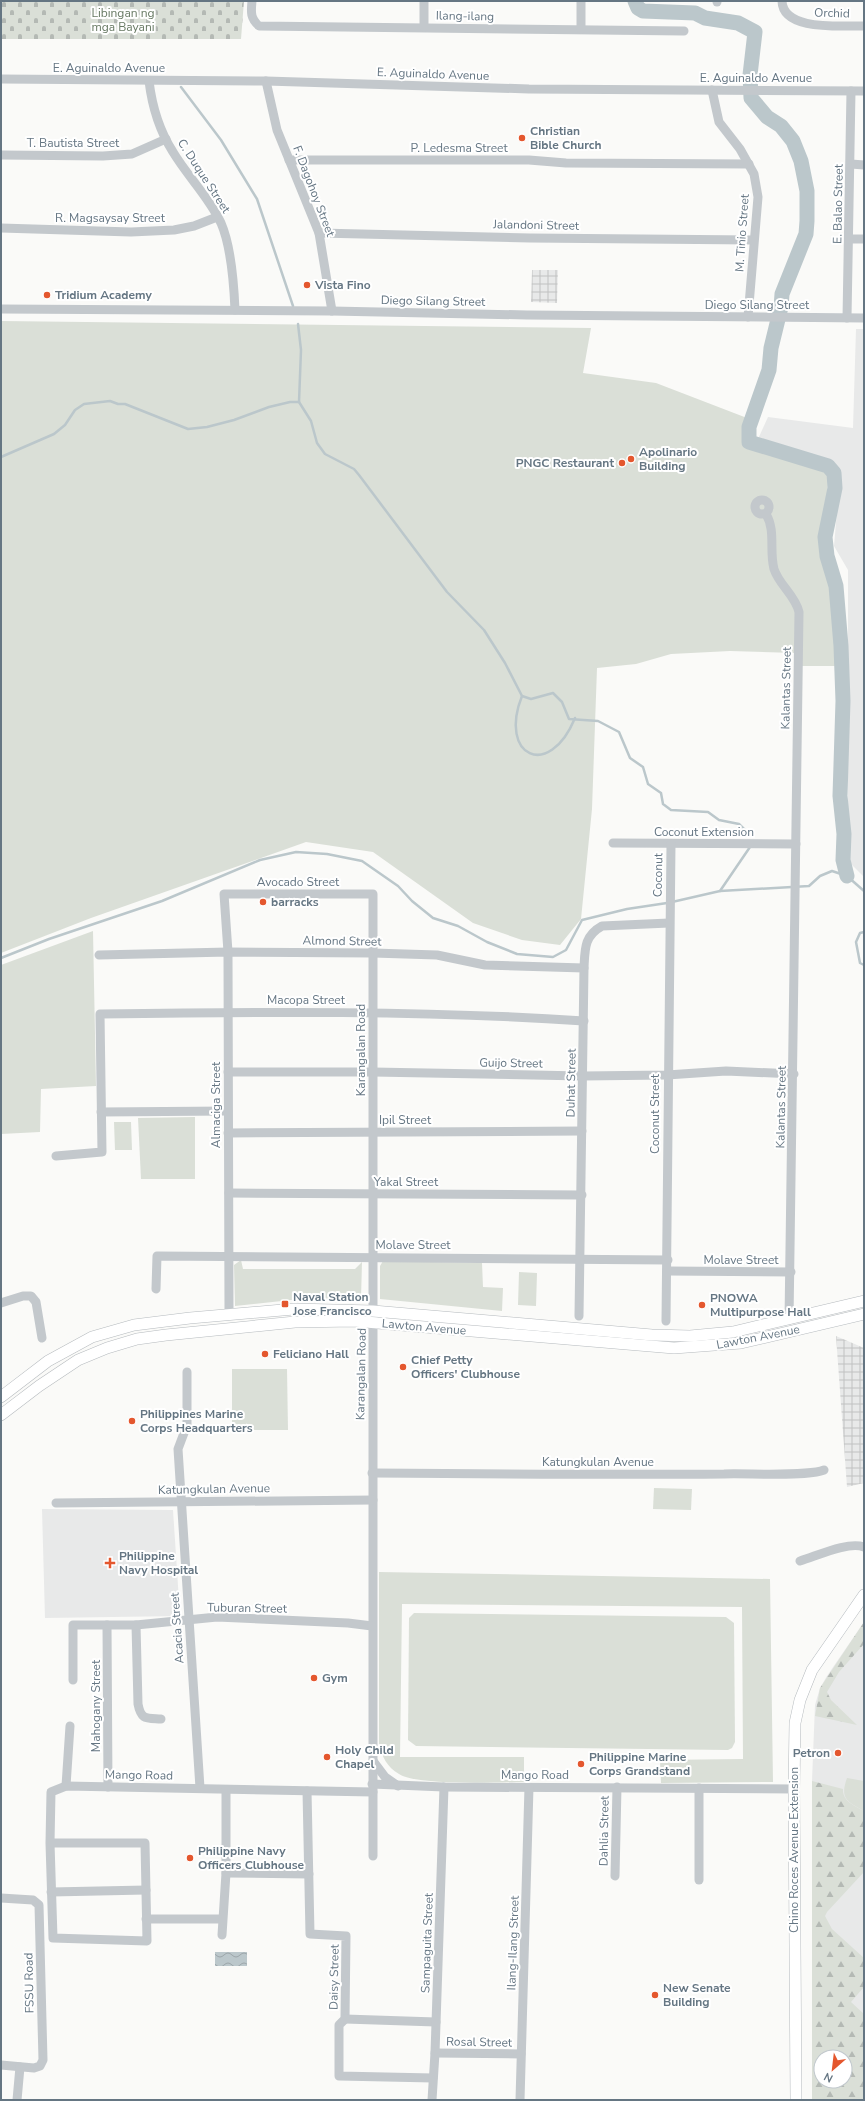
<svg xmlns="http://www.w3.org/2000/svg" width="865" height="2101" viewBox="0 0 865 2101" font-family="'Nunito Sans',sans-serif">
	<defs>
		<pattern id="industrial-grid" width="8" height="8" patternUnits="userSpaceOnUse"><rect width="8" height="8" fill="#e8e9e9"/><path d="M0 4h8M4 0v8" fill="none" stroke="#c0c1c2"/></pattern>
		<pattern id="forest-firs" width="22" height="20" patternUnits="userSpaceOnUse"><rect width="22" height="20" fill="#dadfd7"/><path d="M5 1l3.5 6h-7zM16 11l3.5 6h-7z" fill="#b4b9b4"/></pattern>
		<pattern id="cemetery-stones" width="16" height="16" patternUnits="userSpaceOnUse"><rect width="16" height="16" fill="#dadfd7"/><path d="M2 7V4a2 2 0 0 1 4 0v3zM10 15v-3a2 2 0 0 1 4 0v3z" fill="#b4b9b4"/></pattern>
		<pattern id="water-waves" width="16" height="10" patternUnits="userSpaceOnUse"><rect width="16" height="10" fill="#bbc7cb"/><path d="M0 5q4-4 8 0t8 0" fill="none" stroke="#9ca6aa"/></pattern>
	</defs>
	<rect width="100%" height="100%" fill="#fafaf8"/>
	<g fill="#e8e9e9" fill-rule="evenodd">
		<path d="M856,329H864V877L848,861V570L834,546L840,475L832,463L758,439L768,417L853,428Z"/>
		<path d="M42,1509L173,1510L180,1616L45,1618Z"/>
		<path d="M864,1622V2100H812V1781L815,1705L820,1688L827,1676ZM821,2057H845V2081H821Z"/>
	</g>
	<g fill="url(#industrial-grid)">
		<path d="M532,270H558L557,303L531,302Z"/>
		<path d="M836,1336L864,1348V1483L847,1487Z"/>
	</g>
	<g fill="#dadfd7">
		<path d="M1,321L591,328L583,373L656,383L747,418L750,444L821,467L828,476L826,541L838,594L840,666H797L796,653L730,651L671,654L636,664L597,668L592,809L581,919L560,945L522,940L473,923L373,852L306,842L91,918L1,953Z"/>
		<path d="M93,931L96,1086L41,1089L40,1132L1,1134V965Z"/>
		<path d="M195,1117V1179H141L138,1118Z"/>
		<path d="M114,1122H131L132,1150H115Z"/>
		<path d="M241,1260L243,1269H355L362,1262L361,1299L291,1300L235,1306L234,1265Z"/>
		<path d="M383,1261L482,1263L483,1287L503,1288L502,1311L380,1299V1266Z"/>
		<path d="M519,1272L537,1273L536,1306L518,1305Z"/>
		<path d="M232,1369H287L288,1430H232Z"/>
		<path d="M654,1488L692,1489L691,1510L653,1509Z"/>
		<path d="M379,1572L770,1579L773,1782L661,1783L660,1760L743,1759L742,1607L402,1604L400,1757H524V1782C499,1782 417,1786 399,1774C387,1767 382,1757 379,1744Z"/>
		<path d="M414,1613L726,1617L734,1623L735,1742L732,1748L728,1750L416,1746L408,1740L409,1618Z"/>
		<path d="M847,1778L864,1781V1811C846,1801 840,1798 847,1778Z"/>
	</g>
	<g fill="url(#forest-firs)" fill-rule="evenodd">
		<path d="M864,1622V1644L839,1672L827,1692L831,1700L857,1725L815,1716L820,1688Z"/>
		<path d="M812,1781L843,1789C842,1801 855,1806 864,1811V1872L827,1912L825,1916L832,1929L864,1958V1987L851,2002L864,2014V2100H812ZM821,2057H845V2081H821Z"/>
	</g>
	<path fill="url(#cemetery-stones)" d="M1,1H244L241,39H1Z"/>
	<rect fill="url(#water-waves)" x="215" y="1952" width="32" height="14"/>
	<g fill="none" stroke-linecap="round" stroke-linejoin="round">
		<g stroke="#bbc7cb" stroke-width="2.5">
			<path d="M181,87L221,140L257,199L293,306"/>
			<path d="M298,324L301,350L299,402"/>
			<path d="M1,457L54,434L65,425L75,410L84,404L110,401L118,404H125L188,429L207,427L234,420L269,407L290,402H299L311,421L317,443L325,454L354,469L359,475L447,592L484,630L505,663L522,696L531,699L553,693L562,702L569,719L598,721L619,732L630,758L643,767L648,784L661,793L663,804L671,810L708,812L719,820L739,824L749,834"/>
			<path d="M522,696C498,756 549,781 575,718"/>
			<path d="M720,891L750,847"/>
			<path d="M672,902L720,891L809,886L820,876L832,871L847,876L864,891"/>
			<path d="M864,932L860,933L856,942L860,963L864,965"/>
			<path d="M1,958L49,939L162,901L260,860L296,852L327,854L362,861L398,886L412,901L433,918L458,926L487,942L517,954L553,957L566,950L582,920L627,909L667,903"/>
		</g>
		<path stroke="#bbc7cb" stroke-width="15" d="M635,1L638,8L643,11L695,13L705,18L738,23L755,32L750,75L751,98L767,117L781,126L793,141L801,161L807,191V221L806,234L782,294L781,307L771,348L769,370L749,427V442L828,466L834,473L835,488L825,537L827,556L836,586L841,646L843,701L840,796L844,834L843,860L847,876"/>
		<defs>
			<g id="major">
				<path d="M1,1397L48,1361L92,1337L134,1325L190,1318L294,1309L373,1311L652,1335L690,1336L733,1332L864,1301"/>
				<path d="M1,1415L39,1386L78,1360L107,1348L137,1339L166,1335L295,1322L354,1321L674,1348L741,1343L864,1314"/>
				<path d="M796,2100L794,1789L795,1723L800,1700L812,1670L864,1595"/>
			</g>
		</defs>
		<use href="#major" stroke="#b5babe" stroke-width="12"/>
		<g stroke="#c3c8cc" stroke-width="9">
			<path d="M252,1C251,12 250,18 259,26L684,31"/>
			<path d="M782,1C783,32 843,25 864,26"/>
			<path d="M717,2V1"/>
			<path d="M424,27V1"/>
			<path d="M581,29V1"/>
			<path d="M1,79L266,81L529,89L864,91"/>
			<path d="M149,81C152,106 159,130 173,152C188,177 209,197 221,223C231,246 234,286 235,310"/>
			<path d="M266,81L277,130L319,233L332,311"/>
			<path d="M712,90L719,122L740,149L754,174L758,197L748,317"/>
			<path d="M1,155L103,156L132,154L166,139"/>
			<path d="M289,160H529L566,163L749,164"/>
			<path d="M851,164L864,165"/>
			<path d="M1,228L131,232L174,230L194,226L217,217"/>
			<path d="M319,233L530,238L753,240"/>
			<path d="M849,239H864"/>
			<path d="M1,309L332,311L527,315L864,318"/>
			<path d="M847,318L851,91"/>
			<circle cx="762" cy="507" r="7"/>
			<path d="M766,514C776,531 769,550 774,569C779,585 795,595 799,612L789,1320"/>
			<path d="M613,843L796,844"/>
			<path d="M99,955L228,952L373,953L437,955L485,965L584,968"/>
			<path d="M228,1072H373L583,1076L667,1075L726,1071L794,1074"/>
			<path d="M101,1112L228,1111"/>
			<path d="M228,1133L582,1131"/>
			<path d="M56,1156L102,1152L100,1014C261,1012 423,1010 584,1021"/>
			<path d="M229,1193L582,1195"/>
			<path d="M668,1271L791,1272"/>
			<path d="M156,1289L157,1256L668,1260"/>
			<path d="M1,1303L23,1296H31L36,1302L42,1338"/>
			<path d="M229,1315L228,952L224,894H373V1856"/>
			<path d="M579,1316L584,968C585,949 584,936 602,926L669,923"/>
			<path d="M666,1321L671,844"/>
			<path d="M187,1372V1425L178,1449L200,1788"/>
			<path d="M372,1473C490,1474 607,1475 724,1474C746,1473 807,1477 824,1470"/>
			<path d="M56,1503L373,1500"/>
			<path d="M800,1561C817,1556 848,1541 864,1547"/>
			<path d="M107,1625L108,1787"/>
			<path d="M136,1625L138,1704C141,1720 146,1718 161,1719"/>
			<path d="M73,1680V1625H136L217,1617L348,1623L372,1626"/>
			<path d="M373,1761L385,1777L398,1786"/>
			<path d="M372,1784L444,1787L794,1789"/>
			<path d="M66,1786L70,1726"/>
			<path d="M307,1791L310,1934L346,1936L345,2019L339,2025V2076L433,2078"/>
			<path d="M50,1843H145L147,1941L53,1938L50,1843L51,1792L66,1786L373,1792"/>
			<path d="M226,1873L309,1874"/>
			<path d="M615,1876L617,1787"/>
			<path d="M699,1880V1788"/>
			<path d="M51,1892L146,1890"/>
			<path d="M1,1898L33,1900L39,1905L43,2060L40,2066L34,2068L1,2065"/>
			<path d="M146,1919H222"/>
			<path d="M222,1935L226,1873V1790"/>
			<path d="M345,2019L436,2022"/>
			<path d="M435,2053L521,2054"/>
			<path d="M17,2100L20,2067"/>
			<path d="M432,2100L435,2053L444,1787"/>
			<path d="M520,2100L529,1787"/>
		</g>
		<use href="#major" stroke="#fff" stroke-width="11"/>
	</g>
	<g fill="#e4572e" stroke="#fff" stroke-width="1.5">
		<circle cx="522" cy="138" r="4"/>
		<circle cx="307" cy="285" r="4"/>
		<circle cx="47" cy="295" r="4"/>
		<circle cx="631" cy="459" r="4"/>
		<circle cx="622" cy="463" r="4"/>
		<circle cx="263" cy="902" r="4"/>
		<rect x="281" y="1300" width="8" height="8" rx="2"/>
		<circle cx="702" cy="1305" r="4"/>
		<circle cx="265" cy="1354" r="4"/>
		<circle cx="403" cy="1367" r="4"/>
		<circle cx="132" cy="1421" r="4"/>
		<path d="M108 1557h4v4h4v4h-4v4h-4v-4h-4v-4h4z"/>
		<circle cx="314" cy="1678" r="4"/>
		<circle cx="838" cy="1753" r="4"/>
		<circle cx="327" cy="1757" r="4"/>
		<circle cx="581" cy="1764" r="4"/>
		<circle cx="190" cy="1858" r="4"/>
		<circle cx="655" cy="1995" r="4"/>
	</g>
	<g text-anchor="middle" stroke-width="4" stroke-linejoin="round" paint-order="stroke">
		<g font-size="12" fill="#687a64" stroke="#fff">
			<text x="123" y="17">Libingan ng<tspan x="123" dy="14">mga Bayani</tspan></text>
		</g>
		<g font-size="12" fill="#657683" stroke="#fff">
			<text transform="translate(832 13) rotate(2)" y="4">Orchid</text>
			<text transform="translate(465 16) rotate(1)" y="4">Ilang-ilang</text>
			<text x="109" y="72">E. Aguinaldo Avenue</text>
			<text transform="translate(433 74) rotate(2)" y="4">E. Aguinaldo Avenue</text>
			<text x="756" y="82">E. Aguinaldo Avenue</text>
			<text x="73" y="147">T. Bautista Street</text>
			<text x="459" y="152">P. Ledesma Street</text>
			<text transform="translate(204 176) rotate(57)" y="4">C. Duque Street</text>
			<text transform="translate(314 191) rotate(69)" y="4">F. Dagohoy Street</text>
			<text transform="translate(838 204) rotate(-89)" y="4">E. Balao Street</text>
			<text x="110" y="222">R. Magsaysay Street</text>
			<text transform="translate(536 225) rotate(1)" y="4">Jalandoni Street</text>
			<text transform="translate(742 233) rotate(-86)" y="4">M. Tinio Street</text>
			<text transform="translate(433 301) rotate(1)" y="4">Diego Silang Street</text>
			<text x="757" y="309">Diego Silang Street</text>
			<text transform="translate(786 688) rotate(-89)" y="4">Kalantas Street</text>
			<text x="704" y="836">Coconut Extension</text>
			<text transform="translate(658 875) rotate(-89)" y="4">Coconut</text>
			<text x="298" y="886">Avocado Street</text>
			<text transform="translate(342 941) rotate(1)" y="4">Almond Street</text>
			<text x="306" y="1004">Macopa Street</text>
			<text transform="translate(361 1050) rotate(-90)" y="4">Karangalan Road</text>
			<text transform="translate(511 1063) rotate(1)" y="4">Guijo Street</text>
			<text transform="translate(571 1083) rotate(-89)" y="4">Duhat Street</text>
			<text transform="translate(216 1105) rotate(-90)" y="4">Almaciga Street</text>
			<text transform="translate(781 1107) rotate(-89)" y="4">Kalantas Street</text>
			<text transform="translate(655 1114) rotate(-90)" y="4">Coconut Street</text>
			<text x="405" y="1124">Ipil Street</text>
			<text x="406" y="1186">Yakal Street</text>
			<text x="413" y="1249">Molave Street</text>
			<text x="741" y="1264">Molave Street</text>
			<text transform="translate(424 1327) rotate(5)" y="4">Lawton Avenue</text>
			<text transform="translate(758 1337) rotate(-11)" y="4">Lawton Avenue</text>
			<text transform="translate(361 1374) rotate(-89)" y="4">Karangalan Road</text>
			<text x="598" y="1466">Katungkulan Avenue</text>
			<text transform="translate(214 1489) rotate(-1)" y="4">Katungkulan Avenue</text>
			<text transform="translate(247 1608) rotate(1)" y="4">Tuburan Street</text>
			<text transform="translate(177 1628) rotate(-94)" y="4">Acacia Street</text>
			<text transform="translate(96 1706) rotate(-90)" y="4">Mahogany Street</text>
			<text transform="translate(139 1775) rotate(1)" y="4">Mango Road</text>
			<text x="535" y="1779">Mango Road</text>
			<text transform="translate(604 1831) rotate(-89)" y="4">Dahlia Street</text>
			<text transform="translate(794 1850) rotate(-90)" y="4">Chino Roces Avenue Extension</text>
			<text transform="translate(427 1943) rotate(-88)" y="4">Sampaguita Street</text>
			<text transform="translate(513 1943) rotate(-88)" y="4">Ilang-Ilang Street</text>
			<text transform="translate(334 1977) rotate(-89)" y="4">Daisy Street</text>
			<text transform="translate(29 1983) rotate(-91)" y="4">FSSU Road</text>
			<text transform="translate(479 2042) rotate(1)" y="4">Rosal Street</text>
		</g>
		<g font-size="12" font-weight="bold" fill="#657683" stroke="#fff" text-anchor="start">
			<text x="530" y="135">Christian<tspan x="530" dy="14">Bible Church</tspan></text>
			<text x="315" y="289">Vista Fino</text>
			<text x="55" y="299">Tridium Academy</text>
			<text x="639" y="456">Apolinario<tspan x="639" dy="14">Building</tspan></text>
			<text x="614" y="467" text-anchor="end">PNGC Restaurant</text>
			<text x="271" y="906">barracks</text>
			<text x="293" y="1301">Naval Station<tspan x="293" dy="14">Jose Francisco</tspan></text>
			<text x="710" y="1302">PNOWA<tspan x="710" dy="14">Multipurpose Hall</tspan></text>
			<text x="273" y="1358">Feliciano Hall</text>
			<text x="411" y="1364">Chief Petty<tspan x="411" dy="14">Officers' Clubhouse</tspan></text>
			<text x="140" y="1418">Philippines Marine<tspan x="140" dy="14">Corps Headquarters</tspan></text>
			<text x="119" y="1560">Philippine<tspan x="119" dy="14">Navy Hospital</tspan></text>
			<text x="322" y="1682">Gym</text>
			<text x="335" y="1754">Holy Child<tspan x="335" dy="14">Chapel</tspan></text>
			<text x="830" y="1757" text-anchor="end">Petron</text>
			<text x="589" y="1761">Philippine Marine<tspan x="589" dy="14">Corps Grandstand</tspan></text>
			<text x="198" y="1855">Philippine Navy<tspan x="198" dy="14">Officers Clubhouse</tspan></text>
			<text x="663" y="1992">New Senate<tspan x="663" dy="14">Building</tspan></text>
		</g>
	</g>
	<rect width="865" height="2101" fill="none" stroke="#657683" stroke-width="4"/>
	<g transform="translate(833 2069) rotate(208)"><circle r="19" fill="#ffffff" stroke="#c1c8cd"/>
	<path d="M0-3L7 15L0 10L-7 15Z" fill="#e4572e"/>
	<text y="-6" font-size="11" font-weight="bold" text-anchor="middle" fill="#657683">N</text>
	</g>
</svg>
